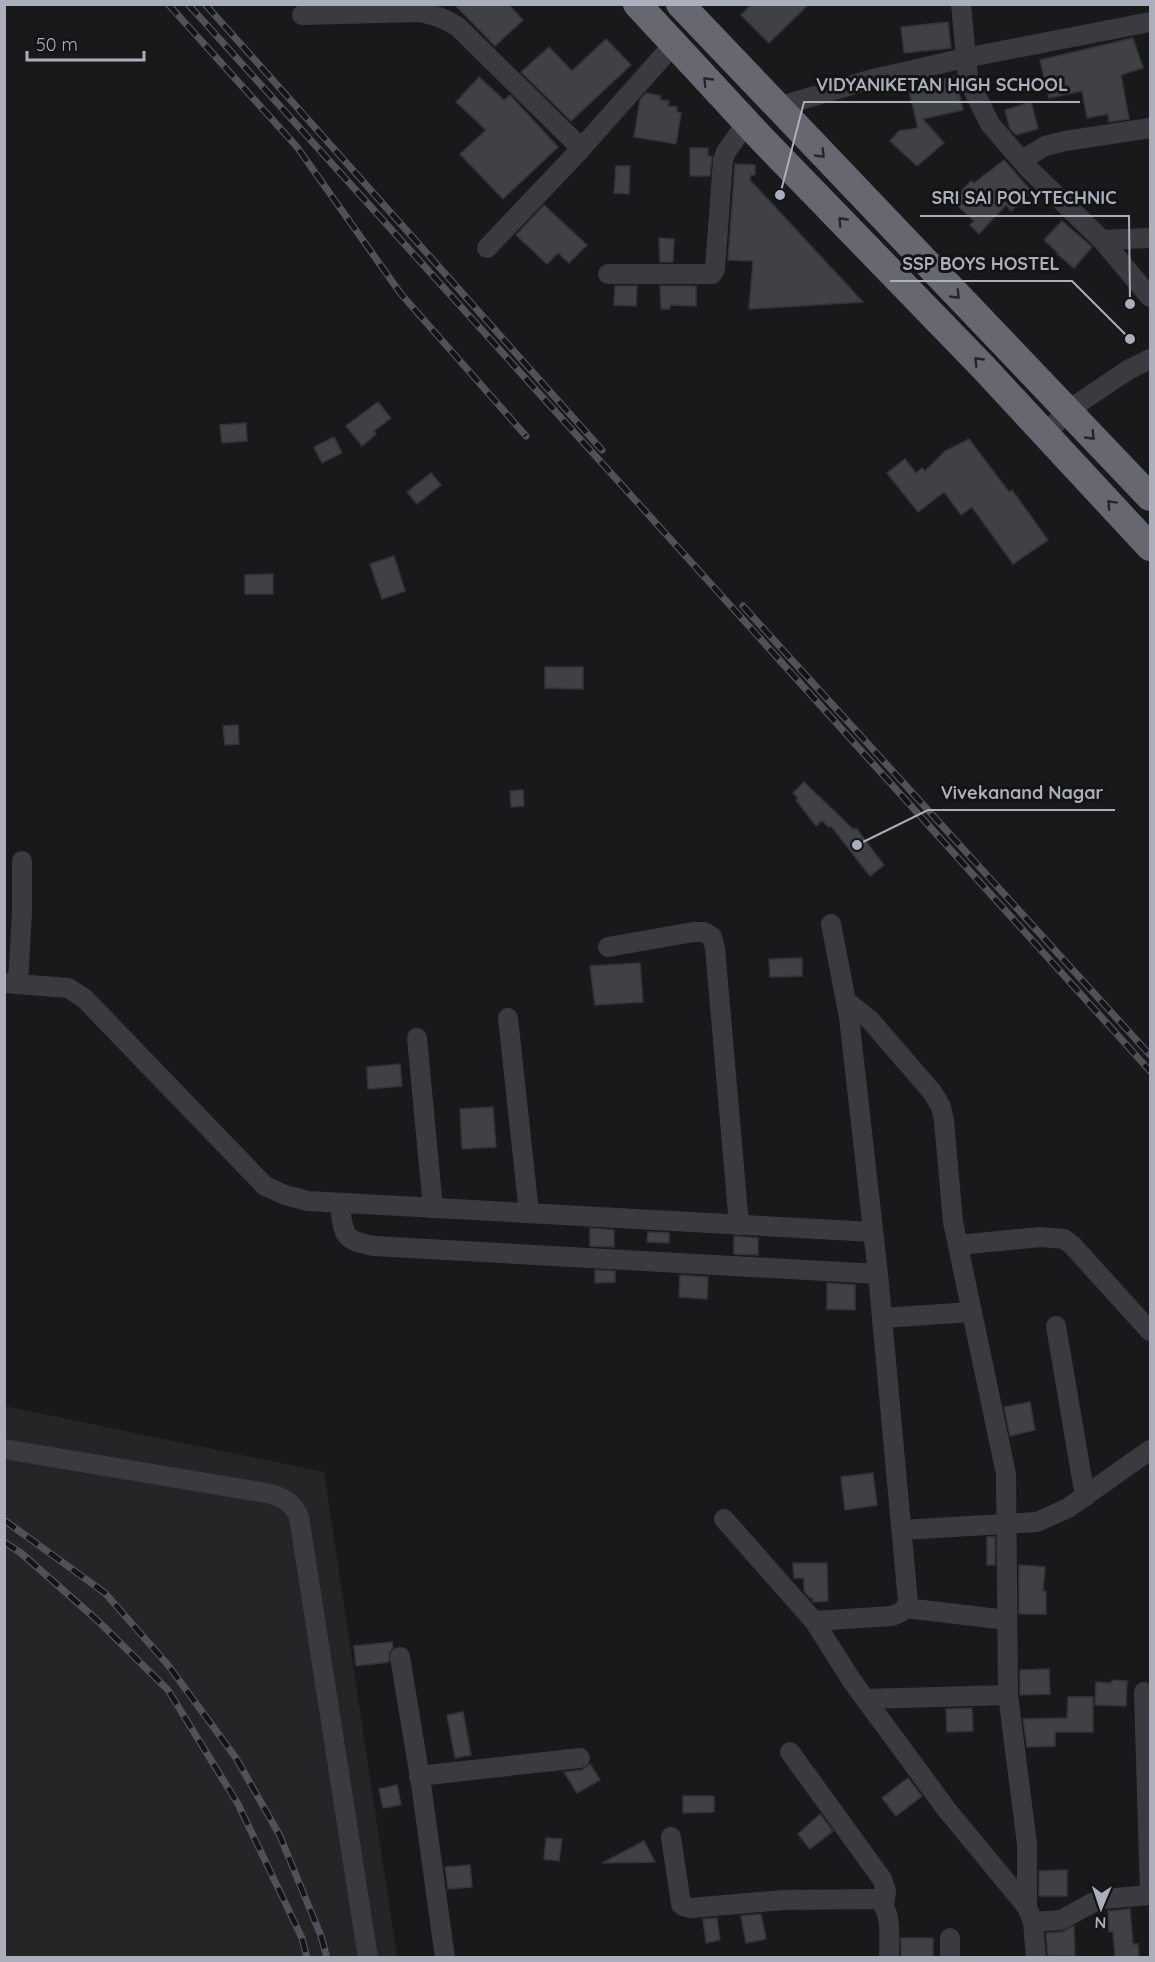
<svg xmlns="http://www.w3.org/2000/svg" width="1155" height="1962" viewBox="0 0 1155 1962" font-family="Quicksand,sans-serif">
	<rect width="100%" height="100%" fill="#19191b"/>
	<path fill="#252528" d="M4,1406L324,1472L397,1957H5Z"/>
	<g fill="#404145" stroke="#343337" stroke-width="1.5">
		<path d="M454,4H508L523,20L495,46Z"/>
		<path d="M752,4H809L769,43L741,15Z"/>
		<path d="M948,22L951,48L904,53L901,27Z"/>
		<path d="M1133,38L1143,68L1121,75L1129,119L1109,122L1108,114L1087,118L1082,91L1049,98L1040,60Z"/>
		<path d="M606,39L631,65L571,121L521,72L549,47L572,71Z"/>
		<path d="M955,76L963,110L923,119L944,143L917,166L890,141L899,131L918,128L908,87Z"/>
		<path d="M479,77L504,100L510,95L558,147L503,199L460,154L486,130L456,102Z"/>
		<path d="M646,93L661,96L660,100L669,101L668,106L677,107V112L681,113L676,144L634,137L640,100Z"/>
		<path d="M1031,102L1038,129L1016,135L1010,129L1005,110Z"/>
		<path d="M690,148H708V156H712L710,176H690Z"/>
		<path d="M1004,160L1032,192L1011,211L1006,205L979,234L970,225L974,221L952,201L971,181L974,183Z"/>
		<path d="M735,164L755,165V175H751L750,180L863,302L749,309L753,261L728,260Z"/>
		<path d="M616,166H630L629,194L614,193Z"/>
		<path d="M544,205L587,245L569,263L558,253L547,264L516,235Z"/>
		<path d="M1062,221L1092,247L1074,268L1057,254L1058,253L1044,240Z"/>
		<path d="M659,238L674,239L673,262H660Z"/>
		<path d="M615,286H637L636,306L614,305Z"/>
		<path d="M660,286H696V306L670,305V309H661Z"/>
		<path d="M378,402L391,418L374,431L376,434L362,446L346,426Z"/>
		<path d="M246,423L247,441L222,443L220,425Z"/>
		<path d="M334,437L342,453L322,463L314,447Z"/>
		<path d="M969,439L1009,492L1012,490L1048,540L1013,564L972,507L961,515L944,492L918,512L887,473L905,459L916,473L922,468L925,471L945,451Z"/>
		<path d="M431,473L441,485L417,504L407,492Z"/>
		<path d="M394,556L405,591L382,599L370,564Z"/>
		<path d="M273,574V594H245V575Z"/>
		<path d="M545,667H583V689L545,688Z"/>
		<path d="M238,725L239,744L225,745L223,726Z"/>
		<path d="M804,782L854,830L856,828L884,865L870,876L831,826L829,827L822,821L816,826L796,800L798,798L793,793Z"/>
		<path d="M523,790L524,806L511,807L510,791Z"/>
		<path d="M802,958V976L770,977L769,959Z"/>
		<path d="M640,963L643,1002L595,1005L590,966Z"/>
		<path d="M400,1064L402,1086L368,1089L367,1067Z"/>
		<path d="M493,1107L496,1147L462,1149L460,1109Z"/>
		<path d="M590,1228L614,1230V1247L590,1246Z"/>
		<path d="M648,1232L669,1233V1243L647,1242Z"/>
		<path d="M734,1236L758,1238V1255L734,1254Z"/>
		<path d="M595,1270L615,1271V1282L595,1283Z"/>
		<path d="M680,1275L708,1277L707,1299L679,1297Z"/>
		<path d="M827,1283L855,1285V1310L827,1309Z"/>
		<path d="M1030,1402L1035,1430L1010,1436L1004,1407Z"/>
		<path d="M873,1473L877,1505L845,1510L841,1477Z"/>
		<rect x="987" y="1537" width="8" height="28"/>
		<path d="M793,1563H827L828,1601L813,1602V1598H810L804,1591V1578H794Z"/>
		<path d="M1019,1565L1045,1567L1043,1591H1046V1614H1019Z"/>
		<path d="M392,1642L393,1648L389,1653V1662L356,1666L354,1646Z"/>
		<path d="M1049,1669L1050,1694L1020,1695V1670Z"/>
		<path d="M1112,1680L1127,1681L1126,1706L1095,1705L1096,1682L1112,1683Z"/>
		<path d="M1068,1697H1093V1732H1055V1746L1027,1747L1023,1719L1067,1718Z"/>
		<path d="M972,1708L973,1731L947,1732L946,1709Z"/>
		<path d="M463,1712L471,1755L455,1758L447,1715Z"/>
		<path d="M590,1764L600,1780L577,1793L564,1772L582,1770Z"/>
		<path d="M908,1778L922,1796L896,1816L882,1798Z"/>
		<path d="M397,1785L401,1805L383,1808L379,1789Z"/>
		<path d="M683,1796H714V1812L683,1813Z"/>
		<path d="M820,1814L833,1831L810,1849L798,1834Z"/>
		<path d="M546,1838L562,1839L559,1861L544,1859Z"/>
		<path d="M644,1841L655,1862L602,1863Z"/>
		<path d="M470,1865L472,1887L448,1889L445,1867Z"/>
		<path d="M1067,1870V1896H1039V1871Z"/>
		<path d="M1130,1909L1133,1944H1138L1139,1958H1115L1113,1932H1109L1108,1911Z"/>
		<path d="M761,1914L766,1939L746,1943L741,1916Z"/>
		<path d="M717,1918L720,1940L706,1943L703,1919Z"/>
		<path d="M1074,1926L1075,1956H1048L1046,1933L1062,1932Z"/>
		<rect x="901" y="1938" width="32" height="19"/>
	</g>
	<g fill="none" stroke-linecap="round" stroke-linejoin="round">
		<g stroke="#3a3a40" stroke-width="20">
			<path d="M961,4L968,79L990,124L1028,168L1102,240L1150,297"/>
			<path d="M302,15L419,12C434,15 445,18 458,27L581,148"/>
			<path d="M777,107L869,80L965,58L1150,22"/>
			<path d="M1022,160L1045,146L1065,141L1150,128"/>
			<path d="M1102,240L1150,238"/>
			<path d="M487,248L578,152L673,45"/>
			<path d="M608,274H712L715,269L723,160L726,152L747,122"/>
			<path d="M1046,434L1067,411L1128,370L1150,359"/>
			<path d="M608,947L693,932H704L712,937L715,948L739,1225"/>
			<path d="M4,983L68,988L84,998L265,1186L285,1195L308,1201L873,1232"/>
			<path d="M18,984L22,911V861"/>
			<path d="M846,1001L870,1020L933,1093L941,1107L944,1121L953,1222L1006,1474L1008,1695L1027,1844V1907L1033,1922L1036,1958"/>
			<path d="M508,1018L529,1213"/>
			<path d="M417,1038L433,1208"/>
			<path d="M339,1203C345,1234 340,1240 374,1246L878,1274"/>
			<path d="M958,1245L1040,1237L1064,1239L1072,1245L1150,1331"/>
			<path d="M882,1318L972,1312"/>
			<path d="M1056,1326L1085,1497"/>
			<path d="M4,1449L272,1494C285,1499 293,1503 299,1517L368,1958"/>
			<path d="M724,1519L814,1621L852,1681L947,1810L1027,1907"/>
			<path d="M902,1530L1037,1522L1068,1508L1150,1450"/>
			<path d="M906,1608L1007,1620"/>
			<path d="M814,1621L892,1616C900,1613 905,1611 908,1602L878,1274L849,1017L831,924"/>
			<path d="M400,1657L421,1784L445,1958"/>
			<path d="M1144,1692L1150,1895"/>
			<path d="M865,1699L1008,1695"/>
			<path d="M790,1752L882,1879L886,1891L884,1906"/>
			<path d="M419,1776L580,1758"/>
			<path d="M671,1837L681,1904L683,1906L691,1908L783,1900L877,1899C893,1909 889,1941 889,1958"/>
			<path d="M1033,1922L1061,1920L1092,1903L1104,1899L1150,1895"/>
			<path d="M950,1938V1958"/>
		</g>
		<g stroke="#666771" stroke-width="28">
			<path d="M637,4L761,138L983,367L1150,547"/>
			<path d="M680,4L1150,497"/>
		</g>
		<defs>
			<g id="rail">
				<path d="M168,4L297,147L401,294L526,436"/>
				<path d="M188,4L1150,1071"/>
				<path d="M205,4L602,450"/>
				<path d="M743,606L1150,1055"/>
				<path d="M4,1520L105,1593L168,1665L236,1758L280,1836L321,1936L327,1958"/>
				<path d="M4,1542L21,1553L97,1620L168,1690L238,1804L302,1938L307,1958"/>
			</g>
		</defs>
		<use href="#rail" stroke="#515259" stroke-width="7"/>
		<use href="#rail" stroke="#141416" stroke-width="4.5" stroke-dasharray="14" stroke-linecap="butt"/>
	</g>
	<defs><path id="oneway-chevron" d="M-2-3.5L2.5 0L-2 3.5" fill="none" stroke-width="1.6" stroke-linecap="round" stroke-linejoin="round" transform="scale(1.5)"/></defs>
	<g stroke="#242528">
		<use href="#oneway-chevron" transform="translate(707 81) rotate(-134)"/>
		<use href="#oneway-chevron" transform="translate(821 154) rotate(46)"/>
		<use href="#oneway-chevron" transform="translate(842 221) rotate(-134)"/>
		<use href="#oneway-chevron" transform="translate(956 295) rotate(46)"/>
		<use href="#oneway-chevron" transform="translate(978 361) rotate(-134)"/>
		<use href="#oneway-chevron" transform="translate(1091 436) rotate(46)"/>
		<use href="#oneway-chevron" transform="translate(1111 504) rotate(-133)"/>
	</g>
	<path fill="none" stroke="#abaebb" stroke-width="2" d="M780 195L804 102H1080M1130 304L1129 216H920M1130 339L1072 281H890M857 845L928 810H1115"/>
	<g fill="#abaebb" stroke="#141416" stroke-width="2">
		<circle cx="780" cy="195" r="6"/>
		<circle cx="1130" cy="304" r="6"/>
		<circle cx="1130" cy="339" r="6"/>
		<circle cx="857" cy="845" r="6"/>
	</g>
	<g font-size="18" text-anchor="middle" font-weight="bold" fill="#abaebb" stroke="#141416" stroke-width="6" stroke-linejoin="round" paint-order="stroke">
		<text x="942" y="91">VIDYANIKETAN HIGH SCHOOL</text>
		<text x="1024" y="204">SRI SAI POLYTECHNIC</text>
		<text x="981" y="270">SSP BOYS HOSTEL</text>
		<text x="1022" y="799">Vivekanand Nagar</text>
	</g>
	<rect width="1155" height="1962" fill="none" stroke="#abaebb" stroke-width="12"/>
	<g transform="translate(1101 1908) rotate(182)" stroke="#141416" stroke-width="4.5" paint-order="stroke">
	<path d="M0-4.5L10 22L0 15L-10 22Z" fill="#abaebb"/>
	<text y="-9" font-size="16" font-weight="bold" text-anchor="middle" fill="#abaebb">N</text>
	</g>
	<path d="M27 51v9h117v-9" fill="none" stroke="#abaebb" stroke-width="3"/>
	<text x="36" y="51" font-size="18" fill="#abaebb" stroke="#141416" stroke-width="4.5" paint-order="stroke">50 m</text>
</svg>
